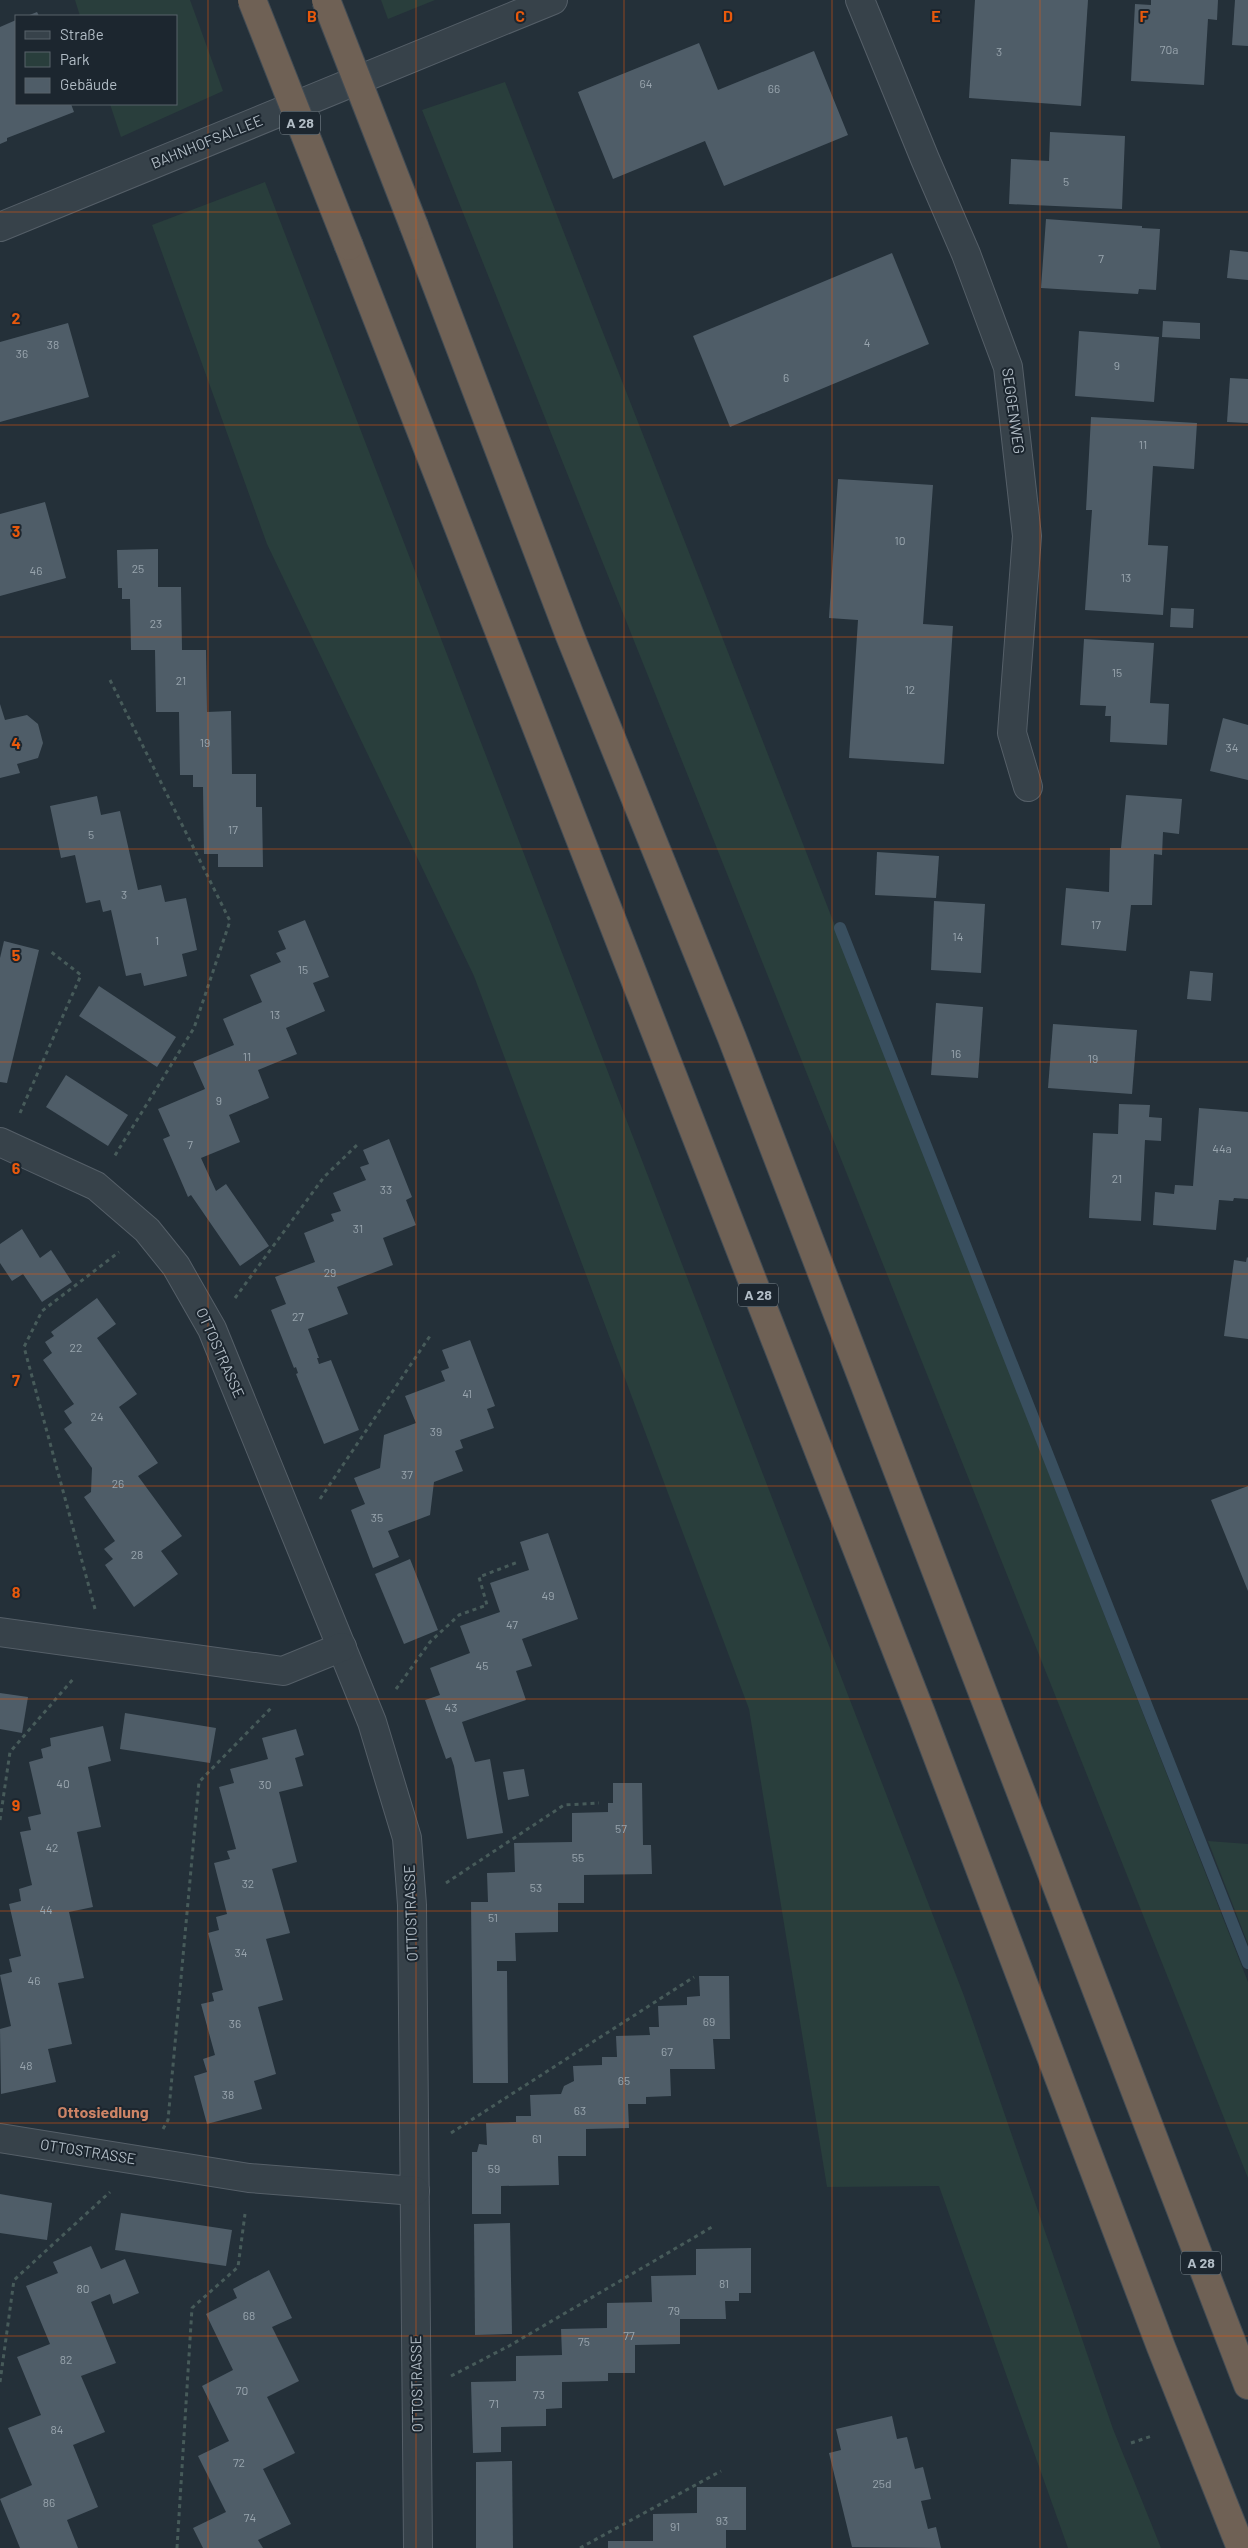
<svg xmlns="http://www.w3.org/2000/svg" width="1248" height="2548" viewBox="0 0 1248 2548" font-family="Barlow,sans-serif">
	<rect width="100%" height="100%" fill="#243039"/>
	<g fill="#293e3c">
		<path d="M75,0H190L223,91L121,137L110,104H176V16H80Z"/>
		<path d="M381,0H435L388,19Z"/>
		<path d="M505,82L1248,1982V2178L422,110Z"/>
		<path d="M265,182L964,1996L1113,2429L1161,2548H1068L939,2186L827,2187L749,1709L474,976L267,544L152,225Z"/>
		<path d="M1208,1841L1248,1844V1944Z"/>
	</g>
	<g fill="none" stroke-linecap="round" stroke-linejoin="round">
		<path stroke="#394f5f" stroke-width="12" d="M840,928L1248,1963"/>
	</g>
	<g fill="#4f5d68">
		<path d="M975,0H1088L1081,106L969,98Z"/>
		<path d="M1151,0H1218L1217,20L1208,19L1204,85L1131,81L1135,4L1151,5Z"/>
		<path d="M1235,0H1248V46L1232,45Z"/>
		<path d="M37,12L39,16H27Z"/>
		<path d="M16,20V104H71L74,112L7,138V141L0,144V27Z"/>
		<path d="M699,43L718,90L814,51L848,135L724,186L705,141L613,179L578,92Z"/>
		<path d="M1050,132L1125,136L1122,209L1009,204L1011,159L1049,161Z"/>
		<path d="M1046,219L1142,226V228L1160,229L1156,290L1139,289L1138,294L1041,288Z"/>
		<path d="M1230,250L1248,252V280L1227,278Z"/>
		<path d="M892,253L929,344L730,427L693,336Z"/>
		<path d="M1163,321L1200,323V339L1162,337Z"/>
		<path d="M68,323L89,397L0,422V342Z"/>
		<path d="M1079,331L1159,337L1154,402L1075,396Z"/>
		<path d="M1230,378L1248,379V423L1227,422Z"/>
		<path d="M1091,417L1197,423L1194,469L1153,466L1148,545L1168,546L1163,615L1085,610L1092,510H1086Z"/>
		<path d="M838,479L933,485L923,624L953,626L944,764L849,758L858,620L829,618Z"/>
		<path d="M45,502L66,578L0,596V514Z"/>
		<path d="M158,549V587H181L182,650H206L207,712L231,711L232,774H256V807H262L263,867H218V854H204L203,787H193V775H180L179,712H156L155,650H131L130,599H122V588H118L117,550Z"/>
		<path d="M1171,608L1194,609L1193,628L1170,627Z"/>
		<path d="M1084,639L1154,643L1150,703L1169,704L1167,745L1110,742L1111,716H1105L1106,706L1080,705Z"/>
		<path d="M0,704L5,720L27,715L38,724L43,743L38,758L17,764L20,773L0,778Z"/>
		<path d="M1223,718L1248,725V780L1210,771Z"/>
		<path d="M1126,795L1182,799L1179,834L1163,832L1162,855L1154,854L1152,905H1131L1126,951L1061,945L1066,888L1109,892L1110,848H1121Z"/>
		<path d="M97,796L101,815L120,811L138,890L161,885L165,902L186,898L197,950L182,954L187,976L144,986L141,973L126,976L111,910L103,912L100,900L86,903L75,855L61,858L50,806Z"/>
		<path d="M877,852L939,856L936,898L875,895Z"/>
		<path d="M934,901L985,904L981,973L931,970Z"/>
		<path d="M305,920L329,977L313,983L325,1011L286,1028L297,1054L258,1070L269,1098L229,1115L240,1142L201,1158L216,1191L226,1184L269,1246L240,1266L191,1195L188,1197L163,1139L170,1136L158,1109L205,1089L193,1062L234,1045L223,1019L262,1002L250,975L281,962L276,953L286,949L278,931Z"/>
		<path d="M4,941L39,950L7,1083L0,1082V958Z"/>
		<path d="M1190,971L1213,973L1211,1001L1187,999Z"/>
		<path d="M99,986L176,1037L157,1067L79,1016Z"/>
		<path d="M936,1003L983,1007L978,1078L931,1075Z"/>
		<path d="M1053,1024L1137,1030L1132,1094L1048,1088Z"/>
		<path d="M66,1075L128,1115L108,1146L46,1107Z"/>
		<path d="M1119,1104L1150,1105L1149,1117L1162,1118L1161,1141L1145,1140L1141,1221L1089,1218L1093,1133L1118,1134Z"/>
		<path d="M1199,1108L1248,1112V1199L1234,1198L1233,1201L1219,1200L1216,1230L1153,1225L1155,1192L1174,1194L1175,1185L1193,1186Z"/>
		<path d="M389,1139L412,1197L406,1200L416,1225L383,1238L393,1265L337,1287L348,1314L308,1329L319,1358H317L319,1364L331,1360L359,1430L324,1444L296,1374L298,1373L296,1367L294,1368L271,1310L286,1304L275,1277L315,1262L304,1233L334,1221L331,1214L341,1211L333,1193L366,1180L360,1167L369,1164L363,1150Z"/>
		<path d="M22,1229L40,1258L51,1250L72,1282L42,1302L23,1274L12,1281L0,1263V1244Z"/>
		<path d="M1247,1257L1248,1258V1339L1224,1336L1234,1260L1246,1262Z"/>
		<path d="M97,1298L116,1324L97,1338L137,1394L119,1407L158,1463L138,1476L182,1536L161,1551L178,1574L134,1607L105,1565L113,1559L104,1549L115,1541L84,1497L91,1492L92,1468L64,1429L72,1423L64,1411L74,1404L43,1360L52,1353L45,1342L54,1336L51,1332Z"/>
		<path d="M470,1340L495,1406L487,1409L494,1428L460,1440L463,1448L455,1451L463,1471L434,1482L430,1515L388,1531L399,1557L373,1568L351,1510L365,1504L354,1478L380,1468L384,1435L416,1423L405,1396L445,1381L441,1371L449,1368L442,1350Z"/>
		<path d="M1248,1486V1591L1211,1500Z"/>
		<path d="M548,1533L578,1619L522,1639L532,1666L516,1671L526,1700L462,1722L475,1762L490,1759L503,1833L467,1839L454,1766L451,1757L446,1759L425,1700L440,1695L430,1668L470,1653L460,1626L500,1612L490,1583L529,1570L520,1542Z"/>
		<path d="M410,1559L438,1630L404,1644L375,1574Z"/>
		<path d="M0,1693L28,1697L22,1733L0,1729Z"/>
		<path d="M125,1713L216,1728L210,1763L120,1749Z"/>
		<path d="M103,1726L111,1761L88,1767L101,1827L77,1832L93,1907L69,1912L84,1978L58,1983L72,2044L48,2049L56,2082L1,2094L0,2029L11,2026L0,1975L12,1972L9,1959L21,1956L9,1904L21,1901L19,1889L32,1885L20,1832L31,1830L28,1817L41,1814L29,1762L43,1758L41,1749L51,1746L50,1738Z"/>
		<path d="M296,1729L304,1755L295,1758L303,1786L279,1792L297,1862L272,1869L290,1933L266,1939L283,2000L258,2007L276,2074L254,2081L262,2109L207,2124L194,2076L207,2072L203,2059L215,2055L201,2004L214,2001L212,1993L223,1990L208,1933L219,1930L216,1917L227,1914L214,1863L230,1859L227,1851L236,1849L219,1787L234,1783L230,1769L268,1759L262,1738Z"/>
		<path d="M524,1769L529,1796L508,1800L503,1772Z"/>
		<path d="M613,1783H642L643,1845H651L652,1874L584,1875V1903H558V1932L515,1933L516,1961H497V1971H507L508,2083H473L471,1902H488L487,1873L515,1872L514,1843L572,1842V1813L608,1812V1803H613Z"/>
		<path d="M699,1976H729L730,2039H713L715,2069H670L671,2096L646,2097V2104H628L629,2128L586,2129V2156H558L559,2185L501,2186V2214H472V2152H477L479,2144L487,2145L486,2123L516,2122V2116H531L530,2095L561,2094L564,2086L574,2081L573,2066L602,2065V2057H617L616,2036L650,2035L649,2027H659L658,2006L687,2005V1997L700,1996Z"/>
		<path d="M0,2194L52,2203L47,2240L0,2233Z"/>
		<path d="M121,2213L232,2230L226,2266L115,2250Z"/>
		<path d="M510,2223L512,2334L475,2335L474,2224Z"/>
		<path d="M91,2246L101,2269L125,2259L139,2293L113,2304L110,2294L91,2302L116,2363L81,2376L105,2432L73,2445L98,2507L67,2520L78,2548H20L0,2499L32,2485L8,2428L41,2415L17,2357L50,2344L26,2286L58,2273L53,2262Z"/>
		<path d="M751,2248V2293H739V2301H725L726,2319H680V2344L635,2345V2373H608V2381L562,2382V2408L546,2409V2426L501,2427V2452L473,2453L471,2382L516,2381V2356L562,2355L561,2329L607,2328V2303L652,2302L651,2276L696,2275V2249Z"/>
		<path d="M269,2270L292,2318L272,2327L299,2381L267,2397L295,2453L263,2469L291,2524L258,2540L263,2548H203L193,2528L226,2512L198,2456L229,2441L202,2386L233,2370L206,2314L237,2298L233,2289Z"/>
		<path d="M892,2416L897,2439L907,2437L915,2469L923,2467L931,2499L921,2501L928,2529L936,2527L941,2548L852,2547L829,2453L841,2450L836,2429Z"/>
		<path d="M512,2461L513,2548H476V2462Z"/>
		<path d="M697,2487H746V2530H726V2548H608V2541H653V2514L697,2513Z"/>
	</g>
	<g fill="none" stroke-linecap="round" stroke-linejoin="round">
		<defs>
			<g id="minor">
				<path d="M860,0L925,159L966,254L1008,367L1027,536L1012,733L1028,787"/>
				<path d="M0,227L553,0"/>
				<path d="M0,1142L96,1186L147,1230L176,1266L212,1329L372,1722L407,1838L412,1905L418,2548"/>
				<path d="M0,1632L283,1671L342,1647"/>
				<path d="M0,2138L249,2178L415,2191"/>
			</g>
			<g id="motorway">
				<path d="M414,226L570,636L732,1038L1248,2385"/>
				<path d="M349,246L921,1713L1161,2347L1241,2548"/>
			</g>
		</defs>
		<use href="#minor" stroke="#555f68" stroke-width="30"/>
		<use href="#motorway" stroke="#424c55" stroke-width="30"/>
		<g stroke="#475b5a" stroke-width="3" stroke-dasharray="4 4" stroke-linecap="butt">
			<path d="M110,680L230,921L194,1028L114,1157"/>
			<path d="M20,1113L81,975L50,951"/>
			<path d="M235,1298L324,1177L357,1145"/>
			<path d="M320,1499L430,1336"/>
			<path d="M95,1609L24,1347L42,1311L119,1252"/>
			<path d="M396,1689L430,1642L459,1615L487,1605L479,1577L518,1562"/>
			<path d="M0,1820L10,1752L74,1678"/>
			<path d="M446,1883L564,1805L599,1803"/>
			<path d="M163,2129L168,2120L199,1782L273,1706"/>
			<path d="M451,2133L694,1977"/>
			<path d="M451,2376L509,2346L712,2227"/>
			<path d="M0,2382L14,2280L110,2192"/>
			<path d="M1131,2443L1152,2436"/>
			<path d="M177,2548L192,2308L238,2267L245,2214"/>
			<path d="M580,2548L721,2471"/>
		</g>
		<use href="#minor" stroke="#37424a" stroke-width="28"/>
		<use href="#motorway" stroke="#6f6155" stroke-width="28"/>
		<defs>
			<g id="motorway-bridge">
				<path d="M252,0L349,246"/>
				<path d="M326,0L414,226"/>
			</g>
		</defs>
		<use href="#motorway-bridge" stroke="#424c55" stroke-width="30" stroke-linecap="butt"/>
		<use href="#motorway-bridge" stroke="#6f6155" stroke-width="28"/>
	</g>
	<path fill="none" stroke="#e8590c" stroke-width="1" stroke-opacity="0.55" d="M208,0V2548M416,0V2548M624,0V2548M832,0V2548M1040,0V2548M0,212H1248M0,425H1248M0,637H1248M0,849H1248M0,1062H1248M0,1274H1248M0,1486H1248M0,1699H1248M0,1911H1248M0,2123H1248M0,2336H1248"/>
	<g text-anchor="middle" stroke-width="4" stroke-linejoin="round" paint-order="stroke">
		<g font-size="12" fill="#99a5ae">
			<text x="1169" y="54">70a</text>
			<text x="999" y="56">3</text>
			<text x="646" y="88">64</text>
			<text x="774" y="93">66</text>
			<text x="1066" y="186">5</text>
			<text x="1101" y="263">7</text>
			<text x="867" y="347">4</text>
			<text x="53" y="349">38</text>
			<text x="22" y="358">36</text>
			<text x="1117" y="370">9</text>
			<text x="786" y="382">6</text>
			<text x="1143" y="449">11</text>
			<text x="900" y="545">10</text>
			<text x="138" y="573">25</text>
			<text x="36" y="575">46</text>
			<text x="1126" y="582">13</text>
			<text x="156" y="628">23</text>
			<text x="1117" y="677">15</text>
			<text x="181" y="685">21</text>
			<text x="910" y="694">12</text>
			<text x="205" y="747">19</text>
			<text x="1232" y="752">34</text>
			<text x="233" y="834">17</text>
			<text x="91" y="839">5</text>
			<text x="124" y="899">3</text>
			<text x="1096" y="929">17</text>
			<text x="958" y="941">14</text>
			<text x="157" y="945">1</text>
			<text x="303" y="974">15</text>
			<text x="275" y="1019">13</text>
			<text x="956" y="1058">16</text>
			<text x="247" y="1061">11</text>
			<text x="1093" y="1063">19</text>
			<text x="219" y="1105">9</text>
			<text x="190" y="1149">7</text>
			<text x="1222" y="1153">44a</text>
			<text x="1117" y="1183">21</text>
			<text x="386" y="1194">33</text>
			<text x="358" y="1233">31</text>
			<text x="330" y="1277">29</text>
			<text x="298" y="1321">27</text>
			<text x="76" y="1352">22</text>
			<text x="467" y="1398">41</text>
			<text x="97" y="1421">24</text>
			<text x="436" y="1436">39</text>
			<text x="407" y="1479">37</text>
			<text x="118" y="1488">26</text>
			<text x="377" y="1522">35</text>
			<text x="137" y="1559">28</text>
			<text x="548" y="1600">49</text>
			<text x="512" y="1629">47</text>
			<text x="482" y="1670">45</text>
			<text x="451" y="1712">43</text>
			<text x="63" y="1788">40</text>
			<text x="265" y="1789">30</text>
			<text x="621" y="1833">57</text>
			<text x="52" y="1852">42</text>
			<text x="578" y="1862">55</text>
			<text x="248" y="1888">32</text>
			<text x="536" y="1892">53</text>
			<text x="46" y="1914">44</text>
			<text x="493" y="1922">51</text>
			<text x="241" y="1957">34</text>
			<text x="34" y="1985">46</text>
			<text x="709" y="2026">69</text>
			<text x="235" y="2028">36</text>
			<text x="667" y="2056">67</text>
			<text x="26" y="2070">48</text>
			<text x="624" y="2085">65</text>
			<text x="228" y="2099">38</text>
			<text x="580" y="2115">63</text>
			<text x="537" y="2143">61</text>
			<text x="494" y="2173">59</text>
			<text x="724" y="2288">81</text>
			<text x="83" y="2293">80</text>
			<text x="674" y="2315">79</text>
			<text x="249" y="2320">68</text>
			<text x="629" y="2340">77</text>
			<text x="584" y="2346">75</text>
			<text x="66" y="2364">82</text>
			<text x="242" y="2395">70</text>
			<text x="539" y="2399">73</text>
			<text x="494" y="2408">71</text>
			<text x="57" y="2434">84</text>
			<text x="239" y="2467">72</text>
			<text x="882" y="2488">25d</text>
			<text x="49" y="2507">86</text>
			<text x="250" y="2522">74</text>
			<text x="722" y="2525">93</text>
			<text x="675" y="2531">91</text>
		</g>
		<g fill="#1c262f" stroke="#859099" stroke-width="1">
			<rect x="280" y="111.5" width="40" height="23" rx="4"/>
			<rect x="738" y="1283.5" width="40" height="23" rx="4"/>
			<rect x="1181" y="2251.5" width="40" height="23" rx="4"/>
		</g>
		<g font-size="14" font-weight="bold" fill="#b2bdc6">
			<text x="300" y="128">A 28</text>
			<text x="758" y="1300">A 28</text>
			<text x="1201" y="2268">A 28</text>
		</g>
		<g font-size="15" fill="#b2bdc6" stroke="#1c262f">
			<text transform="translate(207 142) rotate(-22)" y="5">BAHNHOFSALLEE</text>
			<text transform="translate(1013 411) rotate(82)" y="5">SEGGENWEG</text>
			<text transform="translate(220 1353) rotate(66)" y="5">OTTOSTRASSE</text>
			<text transform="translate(411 1913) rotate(-92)" y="5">OTTOSTRASSE</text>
			<text transform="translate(88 2152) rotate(9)" y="5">OTTOSTRASSE</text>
			<text transform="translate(417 2384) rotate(-91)" y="5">OTTOSTRASSE</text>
		</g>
		<g font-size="16" font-weight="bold" fill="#cd8466" stroke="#1c262f">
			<text x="103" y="2118">Ottosiedlung</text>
		</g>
	</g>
	<g font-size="16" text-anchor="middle" font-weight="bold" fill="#e8590c" stroke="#1c262f" stroke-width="4" stroke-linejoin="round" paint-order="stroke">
		<text x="312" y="22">B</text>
		<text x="520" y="22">C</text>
		<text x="728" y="22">D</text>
		<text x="936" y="22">E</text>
		<text x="1144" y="22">F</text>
		<text x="16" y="324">2</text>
		<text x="16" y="537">3</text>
		<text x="16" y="749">4</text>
		<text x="16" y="961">5</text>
		<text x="16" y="1174">6</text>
		<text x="16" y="1386">7</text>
		<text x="16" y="1598">8</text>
		<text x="16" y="1811">9</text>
	</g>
	<rect x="15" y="15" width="162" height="90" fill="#1c262f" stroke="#58626b"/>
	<rect x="25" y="31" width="25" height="8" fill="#37424a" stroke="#58626b"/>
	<text x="60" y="40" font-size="15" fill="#b2bdc6">Straße</text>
	<rect x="25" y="52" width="25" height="15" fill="#293e3c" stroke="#58626b"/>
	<text x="60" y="65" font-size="15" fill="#b2bdc6">Park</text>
	<rect x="25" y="78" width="25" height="15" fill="#4f5d68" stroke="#58626b"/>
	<text x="60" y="90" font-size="15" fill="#b2bdc6">Gebäude</text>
</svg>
